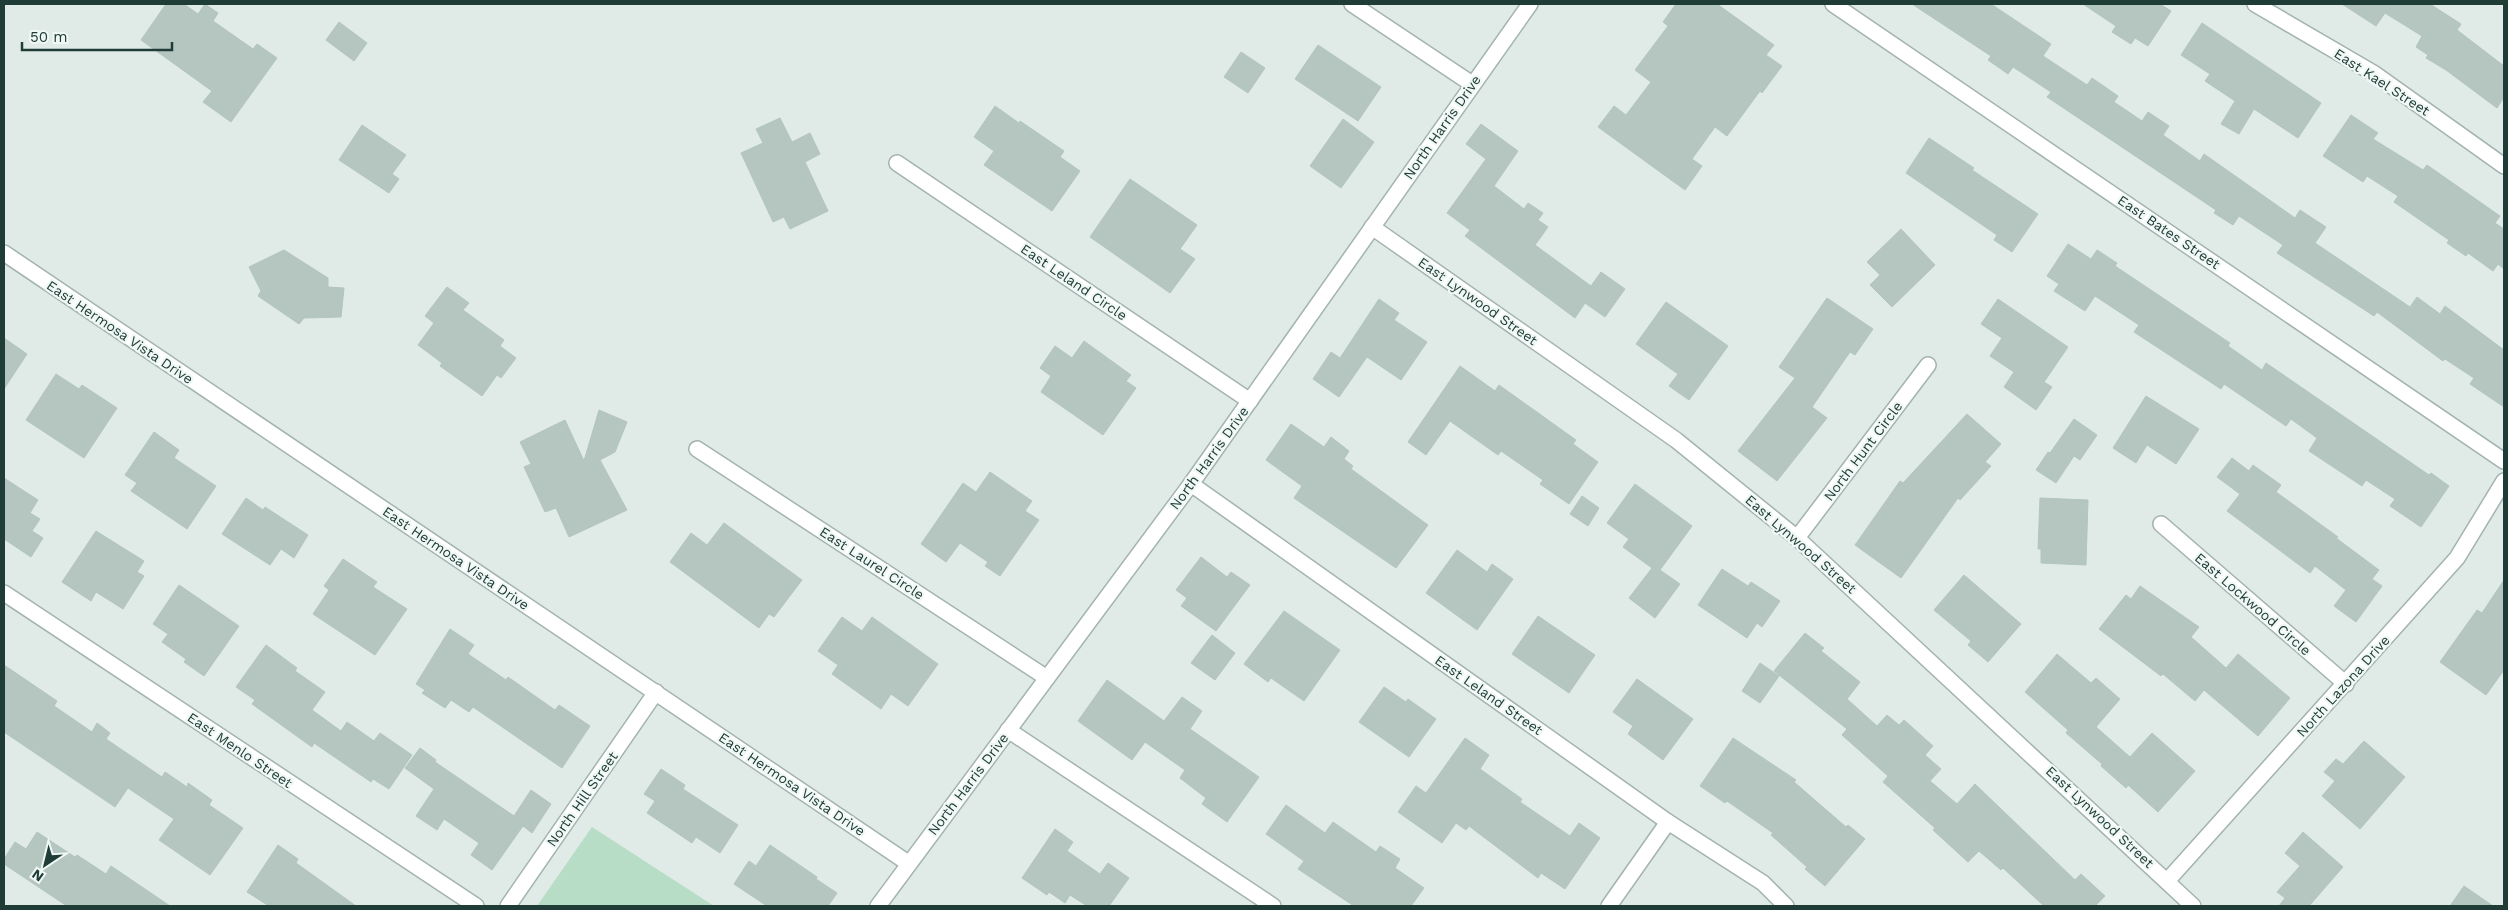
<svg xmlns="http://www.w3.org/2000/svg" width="2508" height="910" viewBox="0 0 2508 910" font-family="'Work Sans',sans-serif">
	<rect width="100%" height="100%" fill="#e0ebe7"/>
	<path fill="#b8ddc6" d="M592,827L714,906H537Z"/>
	<g fill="#b5c6c1" stroke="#b2c5bf">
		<path d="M166,4H184L198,14L205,4L218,13L213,21L253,49L257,44L277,58L231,122L203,102L212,91L141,40Z"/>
		<path d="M1676,4H1717L1774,45L1766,55L1782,66L1762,93L1760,91L1727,136L1715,127L1692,159L1702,166L1685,190L1598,127L1614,106L1626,115L1651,82L1635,70L1668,26L1663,22Z"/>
		<path d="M1912,4H1991L2051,44L2043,56L2087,85L2092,78L2118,96L2114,102L2142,121L2148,112L2169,126L2163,135L2200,161L2204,154L2295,218L2300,210L2326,227L2315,243L2410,307L2417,297L2440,314L2445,306L2504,350V407L2470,384L2474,378L2445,359L2443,361L2377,312L2374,316L2277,253L2283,245L2239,216L2233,225L2214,213L2216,210L2047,97L2051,92L2013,67L2008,74L1988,60L1991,56Z"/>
		<path d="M2083,4H2160L2171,11L2148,46L2135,38L2131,44L2112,32L2116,26Z"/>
		<path d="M2342,4H2430L2461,24L2457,30L2504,66V97L2497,108L2446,70L2426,58L2428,55L2416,47L2422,36L2385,13L2376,26Z"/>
		<path d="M339,22L367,43L354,61L326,40Z"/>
		<path d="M2202,23L2321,103L2298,138L2254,109L2239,134L2221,124L2235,101L2205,81L2210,74L2181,55Z"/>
		<path d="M1318,45L1381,87L1358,121L1295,79Z"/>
		<path d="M1241,52L1265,68L1248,93L1224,77Z"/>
		<path d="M995,106L1019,123L1020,121L1064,151L1060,157L1080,171L1052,211L984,165L994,151L974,137Z"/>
		<path d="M2351,115L2378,133L2373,139L2423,170L2427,165L2500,216L2495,223L2504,229V269L2498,264L2493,271L2468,253L2466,256L2447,243L2449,240L2394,202L2398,196L2367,176L2363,182L2323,156Z"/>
		<path d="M780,118L792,142L810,133L820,154L805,162L828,211L790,229L784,217L773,222L741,153L763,143L756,129Z"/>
		<path d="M1343,119L1374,142L1341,188L1310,166Z"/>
		<path d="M1481,124L1518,151L1494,186L1524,209L1528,203L1543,213L1538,220L1548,227L1535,245L1591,286L1601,272L1625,289L1605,317L1585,303L1575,318L1465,236L1470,230L1447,213L1486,159L1466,144Z"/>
		<path d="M362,125L406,155L392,174L399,179L389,193L339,160Z"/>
		<path d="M1929,138L1974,168L1972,170L2038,214L2012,252L1994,240L1997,235L1906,173Z"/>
		<path d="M1130,179L1197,225L1180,249L1195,259L1170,293L1090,237Z"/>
		<path d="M1901,229L1935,265L1892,307L1870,285L1880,275L1867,262Z"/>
		<path d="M2068,244L2091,259L2097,250L2117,263L2115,266L2230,343L2228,346L2262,370L2266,363L2429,475L2431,473L2449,486L2421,527L2390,506L2395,499L2366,480L2362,486L2309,451L2317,438L2291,419L2286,426L2224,384L2221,389L2134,332L2139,325L2095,296L2085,311L2054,291L2059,284L2047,276Z"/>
		<path d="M284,250L328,278V287L344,288L341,317L304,318L299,324L258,296L261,291L249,267Z"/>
		<path d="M447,287L469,303L463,310L504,340L500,346L516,358L501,378L497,375L482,396L440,366L442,363L418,345L434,323L425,316Z"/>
		<path d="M1827,298L1873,329L1855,355L1850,352L1812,407L1827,418L1777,481L1738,451L1795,378L1779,367Z"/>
		<path d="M1379,299L1399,313L1394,320L1427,342L1401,380L1367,357L1339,397L1313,379L1331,352L1340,358Z"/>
		<path d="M1998,299L2068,347L2044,382L2052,387L2036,410L2004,387L2014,372L1990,356L2002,338L1981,324Z"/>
		<path d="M1666,302L1728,346L1689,400L1669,386L1678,374L1636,344Z"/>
		<path d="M4,338L27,354L4,389Z"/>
		<path d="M1084,341L1131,375L1126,381L1136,388L1103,435L1041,392L1051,376L1040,368L1055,346L1072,358Z"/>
		<path d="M1460,366L1495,391L1499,385L1576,440L1573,444L1598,462L1569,504L1540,484L1543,480L1501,451L1498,455L1450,421L1426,455L1408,442Z"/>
		<path d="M56,374L79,389L82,385L117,408L84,458L26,420Z"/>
		<path d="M2146,396L2199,429L2176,464L2147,445L2136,463L2113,448Z"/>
		<path d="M599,410L627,422L615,452L600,460L627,510L569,537L556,508L545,512L524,467L531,464L520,442L565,420L584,461Z"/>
		<path d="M1967,414L2001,444L1985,462L1991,466L1960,500L1958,498L1901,578L1855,545L1900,481L1903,483Z"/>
		<path d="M2074,419L2097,435L2080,460L2074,456L2056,483L2036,470L2048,452L2050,453Z"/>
		<path d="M1291,424L1324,447L1331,437L1349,451L1344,459L1353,466L1351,469L1428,525L1396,568L1294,498L1302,486L1266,460Z"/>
		<path d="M154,432L179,450L174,458L216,486L187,529L131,491L137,483L125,475Z"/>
		<path d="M2232,458L2249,471L2253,465L2281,485L2276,492L2338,537L2336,538L2379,570L2372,579L2382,586L2356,622L2334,606L2346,590L2315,566L2310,573L2227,511L2240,494L2217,477Z"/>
		<path d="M990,472L1032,501L1025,511L1039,520L1000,576L985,566L988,562L960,543L946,562L921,544L963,483L976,492Z"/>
		<path d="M4,478L38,500L30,513L40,519L32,531L43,538L31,557L4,539Z"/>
		<path d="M1635,484L1692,526L1660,570L1680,584L1655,618L1629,598L1652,568L1623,547L1629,539L1607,523Z"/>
		<path d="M1582,496L1599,508L1588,526L1570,514Z"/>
		<path d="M246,498L263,510L265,507L308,535L294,558L281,549L270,565L222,534Z"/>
		<path d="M2040,498L2088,500L2086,565L2041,563V549H2038Z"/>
		<path d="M724,523L802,580L774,617L769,614L759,628L670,562L691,533L707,545Z"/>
		<path d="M96,531L144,561L137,572L144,576L123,609L96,592L91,601L62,582Z"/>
		<path d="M1457,550L1487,572L1492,564L1513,579L1477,630L1426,593Z"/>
		<path d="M1201,557L1227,577L1231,572L1250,585L1216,631L1181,606L1187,598L1176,590Z"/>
		<path d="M343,559L377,582L373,587L407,609L375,655L313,614L329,590L324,586Z"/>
		<path d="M1722,569L1748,586L1751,582L1780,601L1762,627L1757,623L1747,638L1698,605Z"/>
		<path d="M1964,575L2021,624L1988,662L1968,645L1971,641L1934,610Z"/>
		<path d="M2504,580V670L2486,695L2440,662L2477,610L2482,613Z"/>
		<path d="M179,585L239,626L204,676L184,662L186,659L162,642L168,634L153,624Z"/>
		<path d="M2140,586L2199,627L2191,637L2226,668L2238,654L2290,698L2258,736L2204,690L2195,701L2163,674L2161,676L2099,629L2126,595L2131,599Z"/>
		<path d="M1284,611L1340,650L1304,701L1271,678L1268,682L1244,664Z"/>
		<path d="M1538,616L1595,655L1569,693L1512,654Z"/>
		<path d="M842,617L862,631L872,617L938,664L908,706L891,694L881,709L832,674L838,665L818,651Z"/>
		<path d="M450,629L474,645L468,654L506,680L508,677L555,710L559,705L590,726L562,768L473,707L469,712L451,700L445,708L422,693L425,690L416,684Z"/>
		<path d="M1805,633L1824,648L1821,651L1860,682L1847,699L1877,726L1887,715L1899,725L1904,720L1933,746L1925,755L1941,769L1930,781L1957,804L1975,784L2075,880L2081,874L2105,896L2095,906H2044L2003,868L2001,870L1979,851L1968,862L1933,830L1935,828L1883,782L1888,776L1842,735L1847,729L1774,671Z"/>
		<path d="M1212,635L1235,653L1215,680L1191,663Z"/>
		<path d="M266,645L297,668L295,671L325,692L312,710L341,731L347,722L374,741L380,733L412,755L389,789L373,779L371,782L314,743L312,747L252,704L255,700L236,687Z"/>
		<path d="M2057,654L2091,683L2096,678L2120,699L2096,727L2130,757L2152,733L2195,771L2158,812L2128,785L2126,788L2101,766L2102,764L2066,733L2068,730L2025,692Z"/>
		<path d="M1760,663L1779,676L1760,703L1742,691Z"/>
		<path d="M4,665L57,701L54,706L92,732L97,723L110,733L106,739L162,777L165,772L187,787L188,783L212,800L209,805L243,828L210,875L159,840L174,819L128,788L115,807L4,732Z"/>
		<path d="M1637,679L1693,719L1663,760L1628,734L1633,726L1613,712Z"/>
		<path d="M1107,680L1164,721L1182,697L1202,711L1190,729L1259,777L1227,822L1202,804L1206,798L1180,778L1185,770L1145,742L1132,760L1078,721Z"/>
		<path d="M1384,687L1406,702L1408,699L1436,719L1409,757L1359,722Z"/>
		<path d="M1465,738L1489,755L1480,769L1522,799L1520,802L1570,836L1579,823L1600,838L1565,889L1541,873L1538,878L1469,826L1466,830L1456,823L1442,843L1398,812L1416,786L1426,793Z"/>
		<path d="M1733,738L1796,780L1794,782L1846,827L1848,825L1865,839L1825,886L1805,869L1807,867L1771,835L1773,833L1727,801L1725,803L1700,786Z"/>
		<path d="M2364,741L2405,777L2360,829L2322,796L2335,781L2324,772L2336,759L2343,764Z"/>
		<path d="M420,748L436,760L435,762L514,816L531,790L551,804L532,833L523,826L492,870L471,855L479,843L444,819L437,830L416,816L434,789L405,768Z"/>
		<path d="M661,769L685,785L683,789L738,825L720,853L696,837L692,843L647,813L655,801L644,794Z"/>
		<path d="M1286,805L1325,833L1333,822L1376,852L1380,846L1400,859L1395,868L1424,888L1411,906H1354L1298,869L1304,861L1266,834Z"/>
		<path d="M1055,829L1073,842L1067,851L1100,874L1108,863L1129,878L1109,906H1087L1070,895L1065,903L1049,892L1047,895L1022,878Z"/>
		<path d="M37,832L75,857L77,855L106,874L111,866L170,906H67L4,864V859L15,842L26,849Z"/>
		<path d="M2303,832L2343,867L2309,906H2279L2285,898L2277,892L2300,866L2285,853Z"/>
		<path d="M278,845L298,859L296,863L356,906H269L247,892Z"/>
		<path d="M770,845L817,877L816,879L837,893L828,906H767L734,884L749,861L756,866Z"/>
		<path d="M2464,886L2493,906H2450Z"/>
	</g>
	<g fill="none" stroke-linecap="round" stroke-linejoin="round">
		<defs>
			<g id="minor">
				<path d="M1352,4L1472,84"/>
				<path d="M1833,4L2504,461"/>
				<path d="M2255,4L2375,74L2504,166"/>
				<path d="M897,163L1250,401"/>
				<path d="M1372,227L1676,440L1797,538L2193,906"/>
				<path d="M4,253L908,863"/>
				<path d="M697,449L1047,678"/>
				<path d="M1191,484L1668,822L1763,883L1786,906"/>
				<path d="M2161,524L2346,684"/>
				<path d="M1797,538L1928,365"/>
				<path d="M4,593L476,906"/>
				<path d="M1008,730L1273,906"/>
				<path d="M2168,880L2457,558L2504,481"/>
				<path d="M508,906L656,692"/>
				<path d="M878,906L1191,484L1530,4"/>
				<path d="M1609,906L1668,822"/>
			</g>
		</defs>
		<use href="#minor" stroke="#a3b3af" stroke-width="18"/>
		<use href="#minor" stroke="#fff" stroke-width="15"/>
	</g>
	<g text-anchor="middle" stroke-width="4.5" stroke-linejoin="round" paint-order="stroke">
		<g font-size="14" fill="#203c37" stroke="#f0f8f5">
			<text transform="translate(2382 82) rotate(33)" y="5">East Kael Street</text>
			<text transform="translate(1442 127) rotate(-55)" y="5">North Harris Drive</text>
			<text transform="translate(2169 232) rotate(34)" y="5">East Bates Street</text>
			<text transform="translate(1074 282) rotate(34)" y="5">East Leland Circle</text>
			<text transform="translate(1478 301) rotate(35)" y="5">East Lynwood Street</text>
			<text transform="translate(120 332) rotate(34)" y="5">East Hermosa Vista Drive</text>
			<text transform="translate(1863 451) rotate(-53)" y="5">North Hunt Circle</text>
			<text transform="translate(1209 458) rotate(-54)" y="5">North Harris Drive</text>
			<text transform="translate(1801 544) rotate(41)" y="5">East Lynwood Street</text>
			<text transform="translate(456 558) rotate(34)" y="5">East Hermosa Vista Drive</text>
			<text transform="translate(872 563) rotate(33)" y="5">East Laurel Circle</text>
			<text transform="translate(2253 604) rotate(41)" y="5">East Lockwood Circle</text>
			<text transform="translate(2343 686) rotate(-48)" y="5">North Lazona Drive</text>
			<text transform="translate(1489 695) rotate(35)" y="5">East Leland Street</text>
			<text transform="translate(240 750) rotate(34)" y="5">East Menlo Street</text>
			<text transform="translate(792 784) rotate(34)" y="5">East Hermosa Vista Drive</text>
			<text transform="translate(968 784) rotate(-53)" y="5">North Harris Drive</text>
			<text transform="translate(582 799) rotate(-55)" y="5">North Hill Street</text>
			<text transform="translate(2100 817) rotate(43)" y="5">East Lynwood Street</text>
		</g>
	</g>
	<rect width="2508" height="910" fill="none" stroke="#203c37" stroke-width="10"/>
	<g transform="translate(45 865) rotate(215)" stroke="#f0f8f5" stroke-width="4" paint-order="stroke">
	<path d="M0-4L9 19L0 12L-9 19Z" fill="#203c37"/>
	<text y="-8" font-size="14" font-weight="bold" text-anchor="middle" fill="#203c37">N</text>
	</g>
	<path d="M22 42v8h150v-8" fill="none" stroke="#203c37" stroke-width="2.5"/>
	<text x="30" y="42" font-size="15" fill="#203c37" stroke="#f0f8f5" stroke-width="4" paint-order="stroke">50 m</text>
</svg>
